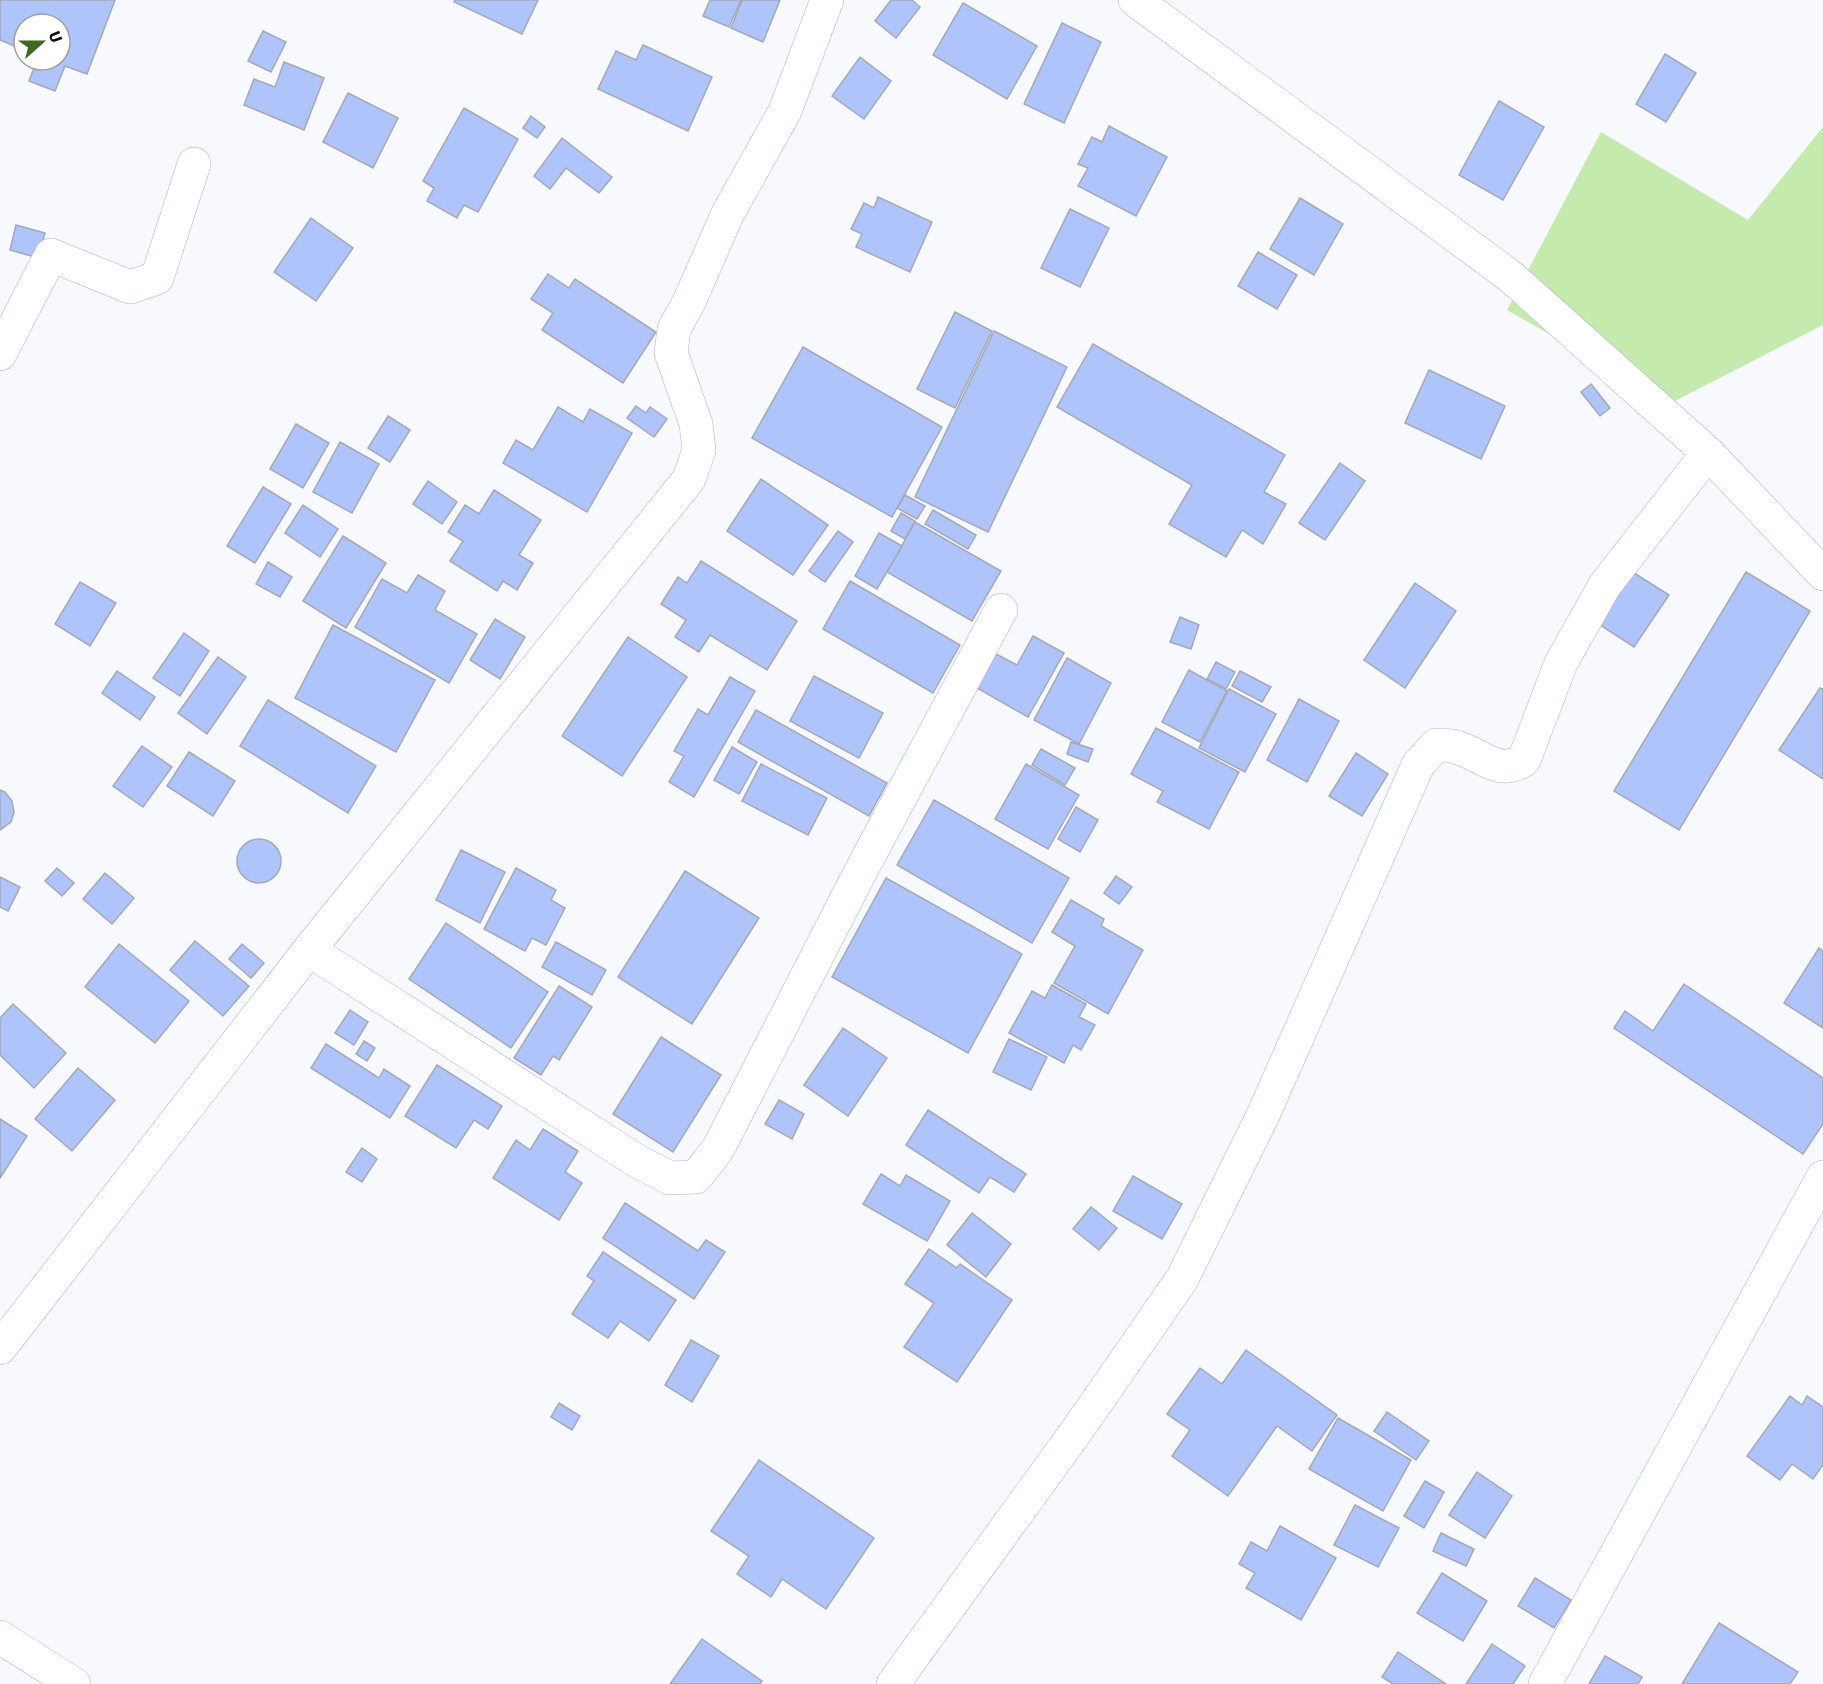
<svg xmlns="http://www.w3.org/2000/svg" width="1823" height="1684" viewBox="0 0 1823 1684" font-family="'Fira Sans',sans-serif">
	<rect width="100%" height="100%" fill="#f7f9fe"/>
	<path fill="#c5eaae" d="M1823,127V325L1671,403L1507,310L1601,132L1748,220Z"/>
	<g fill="#aec4fb" stroke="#a4a9b4" stroke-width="1.5">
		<path d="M0,0H115L87,74L65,66L55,91L29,81L37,60H60V24H24V50L0,40Z"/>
		<path d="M455,0H538L522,34L454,2Z"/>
		<path d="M710,0H741L729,27L703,16Z"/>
		<path d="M742,0H780L763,42L731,28Z"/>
		<path d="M891,0H912L920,7L896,38L875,21Z"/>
		<path d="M963,3L1037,46L1007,99L933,55Z"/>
		<path d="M1062,23L1101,42L1064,123L1024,104Z"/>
		<path d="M263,31L286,42L271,72L248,61Z"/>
		<path d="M643,45L712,77L688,131L598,89L616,51L636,60Z"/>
		<path d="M1665,54L1696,73L1666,122L1636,104Z"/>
		<path d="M860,57L891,81L864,119L832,96Z"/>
		<path d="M284,62L324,78L304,130L244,105L254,79L275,87Z"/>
		<path d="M348,93L398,118L373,168L323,142Z"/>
		<path d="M1499,101L1544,127L1503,200L1459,175Z"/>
		<path d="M464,108L518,139L478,212L464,205L457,218L427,201L434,188L423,181Z"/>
		<path d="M531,116L545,127L537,138L523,128Z"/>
		<path d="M1109,126L1167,157L1136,216L1078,186L1088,168L1078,164L1092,137L1102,142Z"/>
		<path d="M562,138L612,177L599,193L566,168L550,189L534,176Z"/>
		<path d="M878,197L932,222L910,272L856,247L862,234L851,229L864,203L874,208Z"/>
		<path d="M1300,198L1343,224L1314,275L1270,249Z"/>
		<path d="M1070,209L1109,228L1080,287L1041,268Z"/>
		<path d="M311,218L353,248L316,301L274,272Z"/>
		<path d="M16,225L45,233L38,258L10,250Z"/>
		<path d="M1258,252L1297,275L1277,309L1238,286Z"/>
		<path d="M548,274L569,288L575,279L656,332L623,383L542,330L553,313L531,299Z"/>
		<path d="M955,312L992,331L955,408L917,389Z"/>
		<path d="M994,331L1067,367L988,532L915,497Z"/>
		<path d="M1093,344L1285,455L1264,492L1286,504L1263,544L1242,530L1226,557L1169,524L1192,485L1057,407Z"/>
		<path d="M803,347L942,427L892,517L752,438Z"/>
		<path d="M1429,370L1505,406L1481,459L1405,423Z"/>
		<path d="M1591,384L1610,408L1600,416L1581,392Z"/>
		<path d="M636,406L646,413L650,407L667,419L654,437L627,418Z"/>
		<path d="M558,407L583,422L590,409L632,433L587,512L503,463L516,440L533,450Z"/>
		<path d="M388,416L410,430L390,462L368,448Z"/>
		<path d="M296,424L329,443L303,488L270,469Z"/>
		<path d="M340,442L379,464L352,513L313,492Z"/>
		<path d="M1340,463L1365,481L1325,540L1299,523Z"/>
		<path d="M761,479L828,525L793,575L727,531Z"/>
		<path d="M428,481L457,502L442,524L413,504Z"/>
		<path d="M263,487L291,504L255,563L227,546Z"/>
		<path d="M494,490L541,520L519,555L533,563L517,590L503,581L497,591L450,561L463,541L448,532L465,505L479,514Z"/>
		<path d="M905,495L925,506L917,519L897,508Z"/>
		<path d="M303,505L338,529L320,557L285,533Z"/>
		<path d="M933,510L976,535L968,549L925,524Z"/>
		<path d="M901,513L915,521L905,539L891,531Z"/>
		<path d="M915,522L1001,571L972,621L887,572Z"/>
		<path d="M838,531L853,542L825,582L809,571Z"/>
		<path d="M879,533L902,546L877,589L855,576Z"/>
		<path d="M343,536L386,563L346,628L303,601Z"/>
		<path d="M701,561L797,621L767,670L710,635L699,652L675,637L686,620L661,604L678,577L687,583Z"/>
		<path d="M268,562L292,577L280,597L256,584Z"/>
		<path d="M1631,571L1669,595L1634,647L1597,623Z"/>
		<path d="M1746,572L1810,611L1679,830L1614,791Z"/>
		<path d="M418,575L445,591L435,610L477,634L449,683L355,627L382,579L407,593Z"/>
		<path d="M850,581L960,645L933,693L823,629Z"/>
		<path d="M80,582L116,603L90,646L55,624Z"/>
		<path d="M1415,583L1456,611L1405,688L1364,660Z"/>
		<path d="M1180,617L1199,625L1191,649L1170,642Z"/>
		<path d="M495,619L525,637L500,679L470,660Z"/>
		<path d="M333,625L435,680L396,752L295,698Z"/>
		<path d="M184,633L209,651L180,696L153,678Z"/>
		<path d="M1033,636L1064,653L1028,717L977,688L996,654L1017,665Z"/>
		<path d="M628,637L687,677L622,776L562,736Z"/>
		<path d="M218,657L246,677L207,734L178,713Z"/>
		<path d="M1067,658L1111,683L1079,744L1034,720Z"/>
		<path d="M1216,662L1235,672L1226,689L1207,679Z"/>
		<path d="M1189,670L1227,691L1200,742L1162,722Z"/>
		<path d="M117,671L155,697L140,720L102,693Z"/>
		<path d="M1240,671L1271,687L1262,702L1232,686Z"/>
		<path d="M814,676L883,713L859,758L790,721Z"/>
		<path d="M730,677L755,691L694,797L669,782L684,756L674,751L698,709L708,715Z"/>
		<path d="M1820,688L1823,689V779L1779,750Z"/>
		<path d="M1229,689L1276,714L1245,772L1199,748Z"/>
		<path d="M1299,699L1339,721L1307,782L1267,760Z"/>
		<path d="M268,700L376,766L348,813L240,746Z"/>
		<path d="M756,710L887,783L869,816L738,742Z"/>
		<path d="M1156,728L1239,772L1209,829L1157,802L1163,791L1131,774Z"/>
		<path d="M1071,742L1093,749L1088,762L1067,754Z"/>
		<path d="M142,746L172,767L143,807L113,786Z"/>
		<path d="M732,747L757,762L739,794L714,780Z"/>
		<path d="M1041,749L1075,768L1065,785L1032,765Z"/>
		<path d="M189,752L235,781L213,816L167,786Z"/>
		<path d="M1356,753L1388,774L1362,816L1329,796Z"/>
		<path d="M761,764L827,798L808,835L742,801Z"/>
		<path d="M1026,764L1079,795L1048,849L995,819Z"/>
		<path d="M0,790L5,792L12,801L14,812L11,822L0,830Z"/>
		<path d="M934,800L1069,878L1032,943L897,865Z"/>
		<path d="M1076,807L1098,820L1080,852L1058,839Z"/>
		<circle cx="259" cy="861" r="22"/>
		<path d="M461,850L505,872L480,923L436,900Z"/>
		<path d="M57,868L74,883L62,896L45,881Z"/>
		<path d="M516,868L556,890L551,900L565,908L546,945L532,938L525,951L484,929Z"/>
		<path d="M685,871L759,918L692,1024L618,977Z"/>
		<path d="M105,873L134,898L112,924L83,899Z"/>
		<path d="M1116,876L1132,887L1119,904L1104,893Z"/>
		<path d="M0,877L20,887L8,911L0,907Z"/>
		<path d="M886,878L1022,954L968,1053L832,977Z"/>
		<path d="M1071,900L1104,919L1101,926L1143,950L1108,1014L1054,983L1075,946L1052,932Z"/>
		<path d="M446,923L548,992L511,1048L409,979Z"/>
		<path d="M195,941L249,986L223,1016L170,970Z"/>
		<path d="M556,942L606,970L592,995L542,967Z"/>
		<path d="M119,944L189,1001L155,1043L85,987Z"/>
		<path d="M242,944L264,963L251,978L229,959Z"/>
		<path d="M1819,948L1823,951V1028L1784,1003Z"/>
		<path d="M1684,984L1823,1078V1124L1803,1154L1614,1028L1625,1011L1653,1031Z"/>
		<path d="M1052,985L1086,1004L1079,1017L1095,1025L1081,1050L1073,1045L1064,1063L1009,1033L1032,991L1045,998Z"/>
		<path d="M559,986L592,1007L559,1060L553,1056L541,1075L514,1058Z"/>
		<path d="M13,1004L66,1053L34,1088L0,1055V1018Z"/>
		<path d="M350,1010L368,1022L354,1045L335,1033Z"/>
		<path d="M843,1028L887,1058L848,1116L804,1085Z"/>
		<path d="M661,1037L721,1075L673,1152L613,1114Z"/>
		<path d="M1009,1039L1047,1057L1031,1090L993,1072Z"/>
		<path d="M364,1041L375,1048L367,1061L356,1054Z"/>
		<path d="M326,1044L379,1078L384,1069L410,1086L390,1118L311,1068Z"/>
		<path d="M437,1065L502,1106L488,1129L474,1120L456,1148L405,1116Z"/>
		<path d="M78,1068L115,1100L72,1151L35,1119Z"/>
		<path d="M779,1100L804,1114L792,1139L765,1124Z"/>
		<path d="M928,1110L1026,1174L1014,1192L990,1177L979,1193L906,1145Z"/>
		<path d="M0,1119L27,1136L0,1178Z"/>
		<path d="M543,1129L578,1151L565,1172L582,1183L559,1220L493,1178L516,1140L530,1150Z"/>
		<path d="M362,1148L377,1159L362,1182L346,1172Z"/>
		<path d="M881,1174L900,1186L906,1175L950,1201L927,1241L863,1204Z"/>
		<path d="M1133,1176L1182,1204L1162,1239L1113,1211Z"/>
		<path d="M625,1203L698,1251L706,1240L725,1252L694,1299L603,1238Z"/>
		<path d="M1091,1207L1117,1228L1099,1250L1073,1229Z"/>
		<path d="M972,1213L1011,1244L986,1277L947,1245Z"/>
		<path d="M929,1249L957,1268L960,1264L1012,1300L957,1382L904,1347L934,1303L905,1284Z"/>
		<path d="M603,1252L676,1300L649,1341L620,1321L608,1338L572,1314L594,1281L587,1276Z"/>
		<path d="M691,1340L719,1356L692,1402L665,1385Z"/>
		<path d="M1246,1350L1337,1415L1312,1451L1277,1426L1228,1496L1172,1456L1190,1430L1167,1414L1200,1368L1222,1384Z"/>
		<path d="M1790,1396L1802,1405L1807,1396L1823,1407V1465L1813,1479L1792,1464L1780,1480L1747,1456Z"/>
		<path d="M559,1403L580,1416L572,1430L551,1417Z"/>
		<path d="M1387,1412L1429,1441L1416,1460L1374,1431Z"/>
		<path d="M1338,1418L1411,1460L1383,1511L1309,1469Z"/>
		<path d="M759,1460L874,1538L826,1609L782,1579L771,1597L737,1574L749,1556L711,1531Z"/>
		<path d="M1477,1472L1512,1496L1485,1538L1449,1515Z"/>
		<path d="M1425,1481L1444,1492L1424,1528L1404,1516Z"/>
		<path d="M1355,1505L1399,1528L1378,1567L1334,1545Z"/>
		<path d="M1280,1526L1336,1558L1301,1620L1246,1588L1255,1573L1239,1564L1251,1542L1267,1551Z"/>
		<path d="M1441,1533L1474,1549L1466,1566L1433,1551Z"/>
		<path d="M1442,1573L1487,1601L1463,1641L1417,1613Z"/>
		<path d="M1535,1578L1571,1600L1554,1628L1518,1606Z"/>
		<path d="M1719,1623L1798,1672L1790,1684H1682Z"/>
		<path d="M702,1639L762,1681L760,1684H670Z"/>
		<path d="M1492,1644L1525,1666L1513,1684H1466Z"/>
		<path d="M1398,1652L1446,1684H1393L1382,1677Z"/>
		<path d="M1605,1656L1642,1677L1638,1684H1589Z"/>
	</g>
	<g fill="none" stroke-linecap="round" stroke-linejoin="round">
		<defs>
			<g id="street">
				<path d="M1135,0L1510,276L1708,453L1823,574"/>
				<path d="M0,354L51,255L130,287L157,278L194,164"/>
				<path d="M309,950L637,1161L670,1178L696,1177L718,1149L864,865L1001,610"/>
				<path d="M0,1348L309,950L689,479L699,450L696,424L671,353L674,329L689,302L728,213L785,111L827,0"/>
				<path d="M0,1637L74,1684"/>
				<path d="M893,1684L1078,1429L1182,1279L1263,1115L1418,765L1436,745C1442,745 1450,745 1456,747C1482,754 1497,777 1524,760L1561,663L1605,585L1708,453"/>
				<path d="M1545,1684L1823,1177"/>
			</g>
		</defs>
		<use href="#street" stroke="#afb4bf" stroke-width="34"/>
		<use href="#street" stroke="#fff" stroke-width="33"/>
	</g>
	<g transform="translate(42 42) rotate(69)"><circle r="28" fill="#ffffff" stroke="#9e9fa0" stroke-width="1.5"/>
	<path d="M0-4.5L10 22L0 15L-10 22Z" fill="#416721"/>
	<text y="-9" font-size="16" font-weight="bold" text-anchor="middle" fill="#0d0e12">U</text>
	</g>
</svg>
